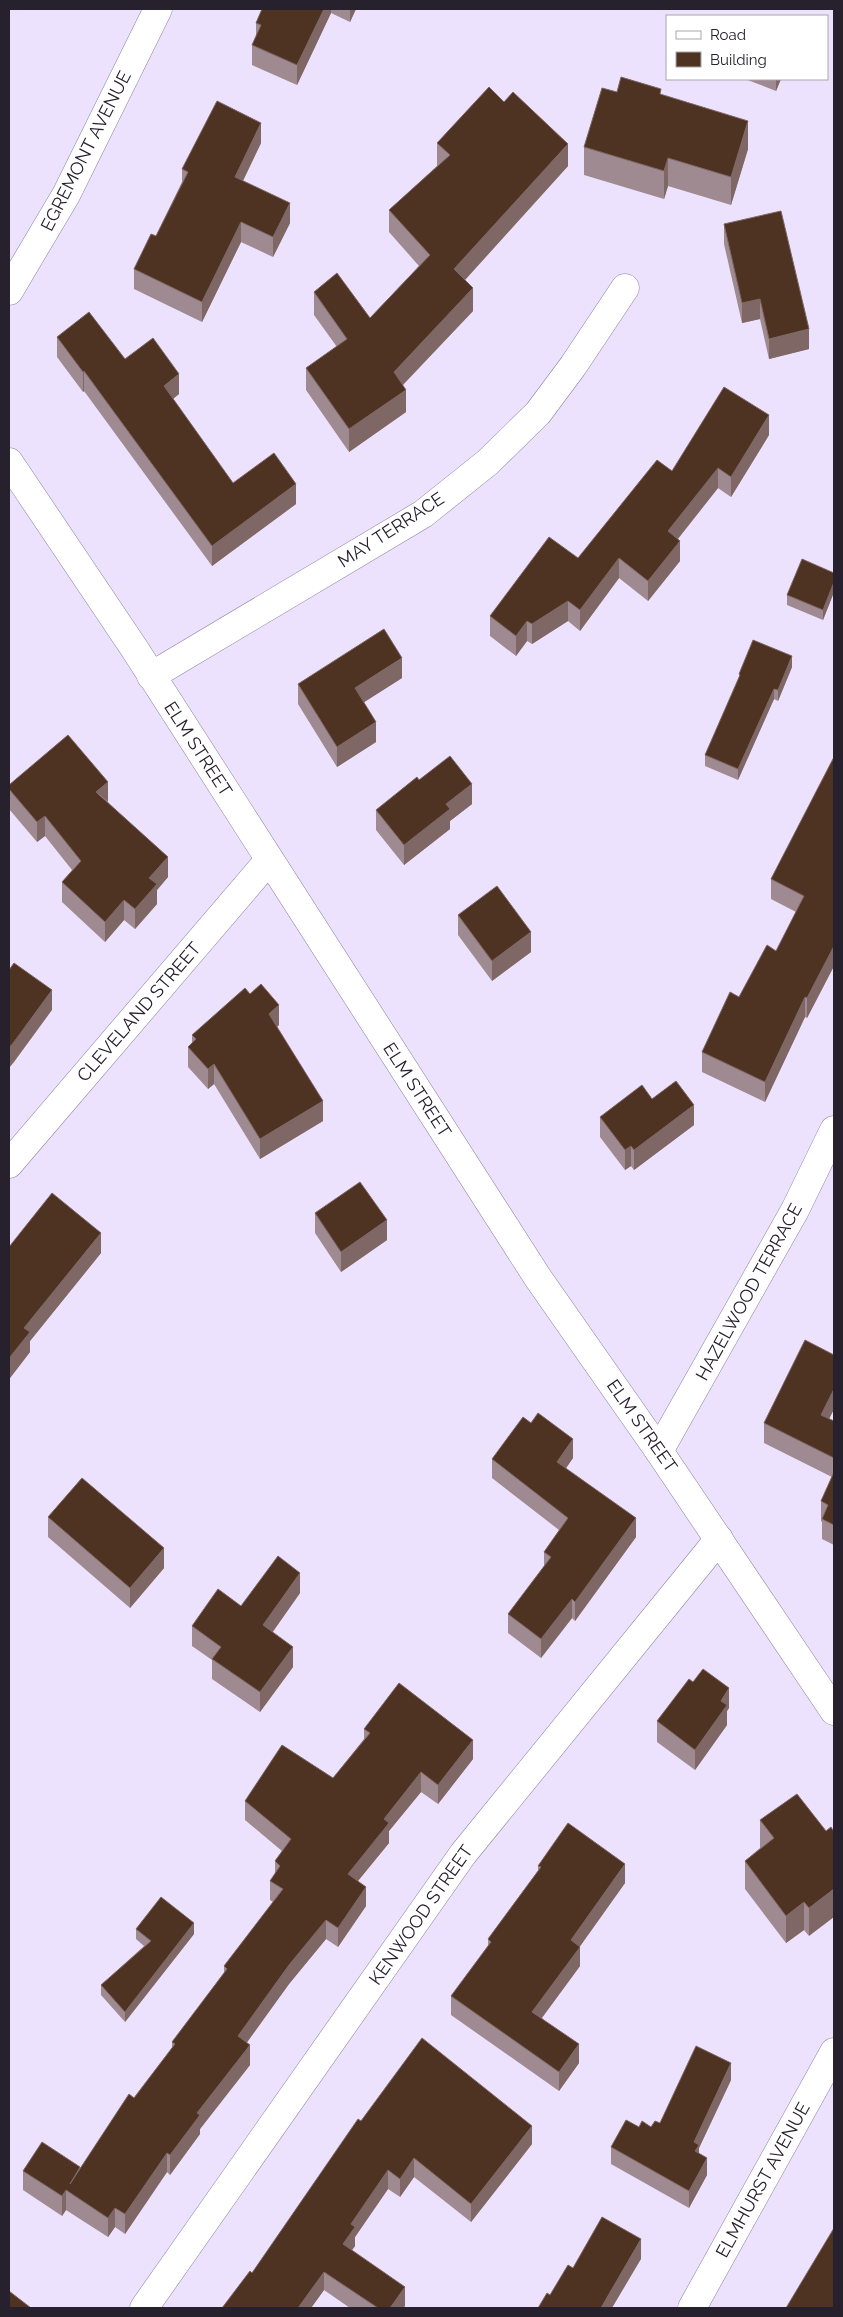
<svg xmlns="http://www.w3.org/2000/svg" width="843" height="2317" viewBox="0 0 843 2317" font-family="Raleway,sans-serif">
	<rect width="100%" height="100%" fill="#ede2fd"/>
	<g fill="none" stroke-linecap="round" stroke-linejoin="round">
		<defs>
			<g id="street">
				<path d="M9,291L66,195L158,9"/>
				<path d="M151,676L423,514L488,462L538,413L573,366L625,288"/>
				<path d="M9,1164L269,860"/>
				<path d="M659,1451L795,1210L834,1130"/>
				<path d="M144,2308L463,1854L719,1539"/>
				<path d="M692,2308L834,2052"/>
			</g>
			<path id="secondary" d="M9,462L134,648L538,1278L659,1451L834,1711"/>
		</defs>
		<use href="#street" stroke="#8e809f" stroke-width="29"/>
		<use href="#secondary" stroke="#8e809f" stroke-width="29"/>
		<use href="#street" stroke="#fff" stroke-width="28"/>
		<use href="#secondary" stroke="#fff" stroke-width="28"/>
	</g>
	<g fill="#9e8a90">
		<path d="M262,9H356L350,22L331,13L297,85L252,65V45L256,37V23Z"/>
		<path d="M745,79H781L776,91Z"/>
		<path d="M617,92L661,95L748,149L731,205L668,186L664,199L584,175V147Z"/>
		<path d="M261,143L243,181L290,223L273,257L241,242L202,322L134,289V269L156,236L182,182V169Z"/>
		<path d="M437,143L568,166L465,280L473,311L403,385L406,412L349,452L306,390V368L337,347L314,315V292L370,318L419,266L389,232V210L437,166Z"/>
		<path d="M724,224L809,349L769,359L760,319L742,323L724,244Z"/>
		<path d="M57,337L125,359L179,394L173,399L233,483L296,504L212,566L84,391L83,392L57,357Z"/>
		<path d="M769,435L731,497L718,488L678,539L680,561L648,601L619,578L580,631L568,621L532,644L527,641L516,656L490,636V616L578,558L672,471Z"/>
		<path d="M834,573V592L823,620L787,605V595Z"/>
		<path d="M792,667L778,701L774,699L738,780L705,766V755L739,679V674Z"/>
		<path d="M402,678L364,702L376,742L337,767L298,704V684Z"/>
		<path d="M834,757V966L807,1018L805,1017L765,1102L702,1072V1052L739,997L776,951L796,912L771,899V879Z"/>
		<path d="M419,780L472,804L450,821V829L404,865L376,830V810Z"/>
		<path d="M9,785L108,802L168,877L157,890V904L135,929L124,920L105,942L62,902V882L72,870L45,836L37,842L9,809Z"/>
		<path d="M458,915L531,952L492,981L458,935Z"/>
		<path d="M279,1025L277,1027L323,1121L260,1159L214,1084L208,1089L188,1067V1047L192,1043V1035Z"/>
		<path d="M600,1117L694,1125L634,1170L631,1166L625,1170L600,1137Z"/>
		<path d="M315,1213L387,1240L341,1272L315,1233Z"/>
		<path d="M9,1247L101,1253L30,1341V1352L10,1378L9,1376Z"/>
		<path d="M834,1355V1409L829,1419L834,1421V1545L822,1539V1522L821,1521V1501L832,1477L764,1443V1423Z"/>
		<path d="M531,1423L573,1458L566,1468L636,1537L575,1621L572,1618L541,1658L508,1633V1614L544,1567V1552L559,1530L492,1478V1459Z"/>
		<path d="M48,1517L164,1568L130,1608L48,1537Z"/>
		<path d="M300,1593L272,1632L293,1667L260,1712L212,1679V1660L192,1646V1626L241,1606Z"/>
		<path d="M729,1708L727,1711V1725L695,1770L657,1742V1721Z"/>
		<path d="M364,1729L473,1759L438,1804L421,1792L389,1831V1843L358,1881L366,1906L338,1947L326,1939L289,1984L246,2043L250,2065L200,2129V2134L170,2175L167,2172L125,2234L115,2227L108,2237L66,2210L62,2216L23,2190V2171L80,2168L172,2048V2042L224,1974V1966L273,1902L270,1900V1881L275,1874V1861L282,1851L245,1820V1801L333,1778L364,1739Z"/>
		<path d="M760,1820L826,1831L809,1936L804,1930L786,1943L745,1889V1861L760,1848Z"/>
		<path d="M538,1866L625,1883L580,1946V1966L542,2018L579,2063L559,2091L451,2015V1996L488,1946V1939L538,1871Z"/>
		<path d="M136,1929L194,1934L125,2022L101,1995V1985L144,1946L136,1939Z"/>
		<path d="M731,2080L699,2148V2154L707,2175L689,2208L611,2164V2147L639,2127H651L660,2123Z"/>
		<path d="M361,2121L532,2144L471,2222L414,2177L400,2197L388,2189L355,2237V2246L352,2250L405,2306L403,2308H350L324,2290L311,2308H222L252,2273Z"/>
	</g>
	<g fill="#7e6764">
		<path d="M324,9H331V13L297,85V65Z"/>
		<path d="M350,9H356L350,22Z"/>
		<path d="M776,79H781L776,91Z"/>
		<path d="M748,121V149L731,205V177Z"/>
		<path d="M261,123V143L235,197V177Z"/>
		<path d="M568,144V166L454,292V269Z"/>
		<path d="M668,158V186L664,199V171Z"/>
		<path d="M290,203V223L273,257V237Z"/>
		<path d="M241,222V242L202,322V302Z"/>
		<path d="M473,288V311L394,394V372Z"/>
		<path d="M760,299V319L742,323V303Z"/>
		<path d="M809,329V349L769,359V339Z"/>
		<path d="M84,371V391L83,392V372Z"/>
		<path d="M179,374V394L164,406V386Z"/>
		<path d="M406,390V412L349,452V429Z"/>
		<path d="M769,415V435L731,497V477Z"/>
		<path d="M718,468V488L668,551V531Z"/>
		<path d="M296,484V504L212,566V546Z"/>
		<path d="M680,541V561L648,601V581Z"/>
		<path d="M619,558V578L580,631V610Z"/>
		<path d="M834,582V592L823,620V610Z"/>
		<path d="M568,601V621L532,644V624Z"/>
		<path d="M527,621V641L516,656V636Z"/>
		<path d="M10,627V647L9,648V628Z"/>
		<path d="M792,656V667L778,701V690Z"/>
		<path d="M402,658V678L355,708V688Z"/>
		<path d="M774,689V699L738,780V769Z"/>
		<path d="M376,722V742L337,767V747Z"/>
		<path d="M108,782V802L96,792Z"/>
		<path d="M472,784V804L450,821V829L404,865V845L446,804Z"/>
		<path d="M45,816V836L37,842V822Z"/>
		<path d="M168,857V877L157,890V904L135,929V909L149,878Z"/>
		<path d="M124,900V920L105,942V922Z"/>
		<path d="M531,932V952L492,981V961Z"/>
		<path d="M834,946V966L807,1018V998Z"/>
		<path d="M52,990V1010L14,1062L9,1068V1048Z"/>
		<path d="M805,997V1017L765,1102V1082Z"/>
		<path d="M279,1005V1025L269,1034V1014Z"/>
		<path d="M214,1064V1084L208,1089V1069Z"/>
		<path d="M323,1101V1121L260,1159V1139Z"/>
		<path d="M694,1105V1125L634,1170V1150Z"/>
		<path d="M631,1146V1166L625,1170V1150Z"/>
		<path d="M387,1220V1240L341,1272V1252Z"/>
		<path d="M101,1233V1253L30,1341V1352L10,1378V1357L24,1328Z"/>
		<path d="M834,1389V1409L821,1435V1415Z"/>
		<path d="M573,1439V1458L557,1481V1462Z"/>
		<path d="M636,1518V1537L575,1621V1602Z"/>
		<path d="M164,1548V1568L130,1608V1588Z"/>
		<path d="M300,1573V1593L263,1646V1625Z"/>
		<path d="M572,1599V1618L541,1658V1639Z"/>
		<path d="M293,1647V1667L260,1712V1692Z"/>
		<path d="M729,1688V1708L727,1711V1725L695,1770V1750L721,1701Z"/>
		<path d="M473,1740V1759L438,1804V1785Z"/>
		<path d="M421,1772V1792L389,1831V1843L348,1893V1874L384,1819Z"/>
		<path d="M625,1864V1883L571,1959V1940Z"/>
		<path d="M366,1887V1906L338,1947V1928Z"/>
		<path d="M834,1889V1917L809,1936V1908Z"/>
		<path d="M804,1902V1930L786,1943V1916Z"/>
		<path d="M326,1920V1939L289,1984L238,2055V2036L289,1965Z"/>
		<path d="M194,1923V1934L125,2022V2012Z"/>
		<path d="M580,1947V1966L532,2031V2012Z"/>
		<path d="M579,2044V2063L559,2091V2072Z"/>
		<path d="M250,2045V2065L200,2129V2134L170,2175V2155L197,2113Z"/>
		<path d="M731,2063V2080L699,2148V2162L695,2168L694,2142Z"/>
		<path d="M532,2126V2144L471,2222V2204Z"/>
		<path d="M167,2153V2172L125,2234V2214Z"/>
		<path d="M414,2158V2177L400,2197V2179Z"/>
		<path d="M707,2158V2175L689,2208V2191Z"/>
		<path d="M388,2170V2189L355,2237V2246L343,2262V2244L351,2224Z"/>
		<path d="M66,2190V2210L62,2216V2196Z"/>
		<path d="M115,2208V2227L108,2237V2218Z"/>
		<path d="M641,2239V2259L612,2308H601Z"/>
		<path d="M324,2272V2290L311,2308H298Z"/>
		<path d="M405,2287V2306L403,2308H390Z"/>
	</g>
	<g fill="#4e3222" stroke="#7e6764">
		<path d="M262,9H324L297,65L252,45L261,25L256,23Z"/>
		<path d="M621,77L661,89L660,94L748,121L731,177L668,158L664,171L584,147L602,88L617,92Z"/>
		<path d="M489,87L504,102L513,92L568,144L454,269L473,288L394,372L406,390L349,429L306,368L347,339L314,292L337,273L370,318L430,255L389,210L450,155L437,143Z"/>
		<path d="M217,101L261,123L235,177L290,203L273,237L241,222L202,302L134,269L151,234L156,236L188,172L182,169Z"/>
		<path d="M781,211L809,329L769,339L760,299L742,303L724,224Z"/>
		<path d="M89,312L125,359L153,338L179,374L164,386L233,483L274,453L296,484L212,546L84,371L83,372L57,337Z"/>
		<path d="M724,387L769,415L731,477L718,468L668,531L680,541L648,581L619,558L580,610L568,601L532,624L527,621L516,636L490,616L549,537L578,558L657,460L672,471Z"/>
		<path d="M802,559L834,573V582L823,610L787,595Z"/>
		<path d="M384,629L402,658L355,688L376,722L337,747L298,684Z"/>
		<path d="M753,640L792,656L778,690L774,689L738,769L705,755L740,675L739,674Z"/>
		<path d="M68,735L108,782L96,792L168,857L149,878L157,884L135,909L124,900L105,922L62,882L81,861L45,816L37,822L9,789V785Z"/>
		<path d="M450,756L472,784L446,804L450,809L404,845L376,810L417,777L419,780Z"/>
		<path d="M834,757V946L807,998L805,997L765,1082L702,1052L730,992L739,997L767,945L776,951L804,896L771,879Z"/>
		<path d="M497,886L531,932L492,961L458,915Z"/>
		<path d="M14,963L52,990L14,1042L9,1048V970Z"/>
		<path d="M261,984L279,1005L269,1014L323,1101L260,1139L214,1064L208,1069L188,1047L196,1039L192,1035L245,988L250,994Z"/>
		<path d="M676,1081L694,1105L634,1150L631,1146L625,1150L600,1117L642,1085L652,1099Z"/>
		<path d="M360,1182L387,1220L341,1252L315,1213Z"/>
		<path d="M52,1193L101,1233L24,1328L30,1332L10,1357L9,1356V1247Z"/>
		<path d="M805,1340L834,1355V1389L821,1415L834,1421V1458L764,1423Z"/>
		<path d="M538,1413L573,1439L557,1462L636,1518L575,1602L572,1599L541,1639L508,1614L551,1557L544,1552L568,1518L492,1459L523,1417L531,1423Z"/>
		<path d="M834,1472V1525L822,1519L828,1505L821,1501Z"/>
		<path d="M82,1478L164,1548L130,1588L48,1517Z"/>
		<path d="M278,1556L300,1573L263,1625L293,1647L260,1692L212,1659L221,1647L192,1626L218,1589L241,1606Z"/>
		<path d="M703,1669L729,1688L721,1701L727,1705L695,1750L657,1721L689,1679L693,1682Z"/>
		<path d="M399,1683L473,1740L438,1785L421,1772L384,1819L389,1823L348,1874L366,1887L338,1928L326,1920L289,1965L238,2036L250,2045L197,2113L200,2115L170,2155L167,2153L125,2214L115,2208L108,2218L66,2190L62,2196L23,2171L42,2142L80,2167L70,2184L129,2094L134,2098L175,2044L172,2042L227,1969L224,1966L283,1889L270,1881L280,1866L275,1861L291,1839L245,1801L282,1745L333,1778L370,1733L364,1729Z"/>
		<path d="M797,1794L826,1831L831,1827L834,1832V1889L809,1908L804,1902L786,1916L745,1861L774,1838L760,1820Z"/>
		<path d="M568,1823L625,1864L571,1940L580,1947L532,2012L579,2044L559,2072L451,1996L491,1942L488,1939L541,1867L538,1866Z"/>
		<path d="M161,1897L194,1923L125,2012L101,1985L151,1941L136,1929Z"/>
		<path d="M422,2038L532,2126L471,2204L414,2158L400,2179L388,2170L351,2224L355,2227L343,2244L405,2287L390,2308H378L324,2272L298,2308H222L250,2271L252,2273L358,2119L361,2121Z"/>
		<path d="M696,2046L731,2063L694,2142L699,2145L695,2151L707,2158L689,2191L611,2147L626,2120L639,2127L642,2121L651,2127L655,2121L660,2123Z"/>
		<path d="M602,2217L641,2239L601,2308H538L547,2293L550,2295L568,2265L573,2268Z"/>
		<path d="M834,2228V2308H786Z"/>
		<path d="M9,2291L31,2308H9Z"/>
	</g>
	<g text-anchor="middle" stroke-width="5" stroke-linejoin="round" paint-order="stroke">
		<g font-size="18" fill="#27212e" stroke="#fff">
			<text transform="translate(86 151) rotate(-63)" y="6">EGREMONT AVENUE</text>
			<text transform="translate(391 530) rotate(-33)" y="6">MAY TERRACE</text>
			<text transform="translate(198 749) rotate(57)" y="6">ELM STREET</text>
			<text transform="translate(139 1012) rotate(-49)" y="6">CLEVELAND STREET</text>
			<text transform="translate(417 1090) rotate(57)" y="6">ELM STREET</text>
			<text transform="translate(749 1292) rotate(-61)" y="6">HAZELWOOD TERRACE</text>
			<text transform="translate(642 1426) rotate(55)" y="6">ELM STREET</text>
			<text transform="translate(421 1915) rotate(-55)" y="6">KENWOOD STREET</text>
			<text transform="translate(763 2180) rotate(-61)" y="6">ELMHURST AVENUE</text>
		</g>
	</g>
	<rect width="843" height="2317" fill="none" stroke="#27212e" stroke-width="20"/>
	<rect x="666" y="15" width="162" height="65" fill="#ffffff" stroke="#a9a6ab"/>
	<rect x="676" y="31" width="25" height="8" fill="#ffffff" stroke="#a9a6ab"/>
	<text x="710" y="40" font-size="15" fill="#27212e">Road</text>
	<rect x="676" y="52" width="25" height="15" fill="#4e3222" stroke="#a9a6ab"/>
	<text x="710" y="65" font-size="15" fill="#27212e">Building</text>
</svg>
